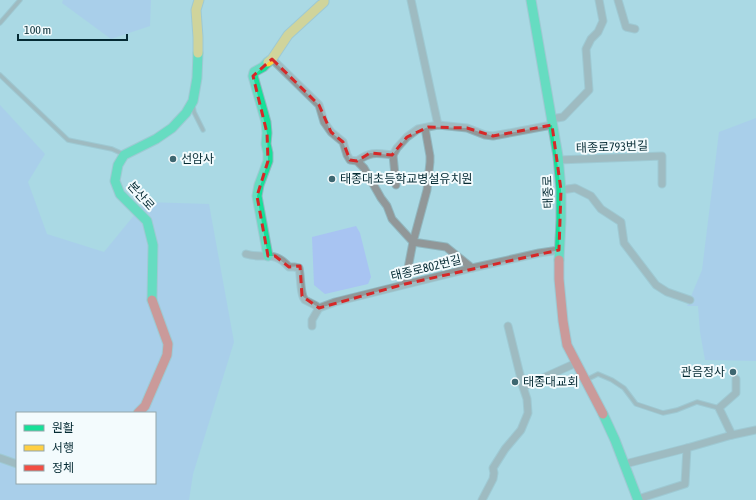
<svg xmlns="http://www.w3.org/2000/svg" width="756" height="500" viewBox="0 0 756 500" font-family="'Asap Condensed','Noto Sans KR',sans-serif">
	<rect width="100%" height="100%" fill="#aad9e4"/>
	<g fill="#a8c4f2" fill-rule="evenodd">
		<path d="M63,0H151L150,26L111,39L62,3Z"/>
		<path d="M0,105L45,154L28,182L47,234L104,252L145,202L209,204L234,342L193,474L189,500H0ZM17,413H155V483H17Z"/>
		<path d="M756,118V361L705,360L700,332L698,306H687L702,270L719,132Z"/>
		<path d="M356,226L360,233L371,277L368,284L325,294L314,285L312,237Z"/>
	</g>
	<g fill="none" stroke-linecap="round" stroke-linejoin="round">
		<defs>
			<g id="lane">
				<path d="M0,23L20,0"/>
				<path d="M0,75L68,140L112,149L123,154"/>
				<path d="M193,106L194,112L203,130"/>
				<path d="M586,380L598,374L612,380L624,388L636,404L663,413L677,410L697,402L719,408"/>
			</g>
			<g id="street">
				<path d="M411,0L438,125"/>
				<path d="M618,0L626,27L635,29"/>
				<path d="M272,59L319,105L324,122L331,132L343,142L347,155L350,160L357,161L364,168L381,198L387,206L392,219L413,242L405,284"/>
				<path d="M551,119L563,117L589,90L586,49L591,39L598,32L603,21L599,0"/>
				<path d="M425,128L430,156V162L427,190L413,242L446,247L472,268"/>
				<path d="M558,160L662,156V184"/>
				<path d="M357,161C372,151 376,153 393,155"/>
				<path d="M396,185L393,155L397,148L407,137L418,129L438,125L467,128L485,135L493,136L552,125"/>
				<path d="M561,190L575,188L591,196L601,209L621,222L624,243L656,285L667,292L690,300"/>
				<path d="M246,254C265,260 273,249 289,267H294L299,268C301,275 300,295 305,300C310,303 315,304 319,308"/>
				<path d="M312,326V320L319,308L335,302L472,268L539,253L559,250"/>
				<path d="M523,387L576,363"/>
				<path d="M732,435L719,408L736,393V379"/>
				<path d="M0,458L17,464"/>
				<path d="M625,464L687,448"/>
				<path d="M638,499L685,484L687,448L732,435L756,430"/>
				<path d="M482,500L493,479L494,473L493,468L505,449L521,430L528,413L527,399L523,387L508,326"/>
			</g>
			<g id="fast">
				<path d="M531,0L558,156L561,190V220L559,260"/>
				<path d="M268,256L257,196L259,185L268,161V153L266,144L267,133L266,122L253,76L254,72L263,67L268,62"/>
				<path d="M152,300L153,245L147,221L120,194L115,181L118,165L124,155L156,139L172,128L186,113L193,101L197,78L198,53"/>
				<path d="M603,414L615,440L638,500"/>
			</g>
			<g id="slow">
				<path d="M198,53V37L196,10L199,0"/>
				<path d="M268,62L272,59L288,35L324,2V0"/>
			</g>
			<g id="jam">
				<path d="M559,260V279L563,321L567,345L603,414"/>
				<path d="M138,413L145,406L167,355L168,344L152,300"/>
			</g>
		</defs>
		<use href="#lane" stroke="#91b7bf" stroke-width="5.5"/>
		<use href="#street" stroke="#91b7bf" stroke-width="9"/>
		<use href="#fast" stroke="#91b7bf" stroke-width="11"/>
		<use href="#slow" stroke="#91b7bf" stroke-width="11"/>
		<use href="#jam" stroke="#91b7bf" stroke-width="11"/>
		<use href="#lane" stroke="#919798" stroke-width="3.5"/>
		<use href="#street" stroke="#919798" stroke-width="7"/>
		<use href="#fast" stroke="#16e098" stroke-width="9"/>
		<use href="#slow" stroke="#ffcf43" stroke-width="9"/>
		<use href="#jam" stroke="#f24e42" stroke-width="9"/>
	</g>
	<path d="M0 0H756V500H0ZM272,59L319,105L331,132L343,142L350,160L357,161L370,153L392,155L407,137L428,127L467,128L493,136L552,125L561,190L559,250L405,284L319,308L302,296L300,266L289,267L275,256H268L257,196L268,161L267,133L253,76Z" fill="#aad9e4" fill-opacity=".55" fill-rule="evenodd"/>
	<path fill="none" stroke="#d62828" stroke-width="3" stroke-dasharray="8 5" stroke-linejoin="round" d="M272,59L319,105L331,132L343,142L350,160L357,161L370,153L392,155L407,137L428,127L467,128L493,136L552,125L561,190L559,250L405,284L319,308L302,296L300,266L289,267L275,256H268L257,196L268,161L267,133L253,76Z"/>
	<g fill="#3e6771" stroke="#f3fbfd" stroke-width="1.5">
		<circle cx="173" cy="159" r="4"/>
		<circle cx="332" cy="179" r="4"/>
		<circle cx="733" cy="372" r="4"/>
		<circle cx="515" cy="382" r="4"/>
	</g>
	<g text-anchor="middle" stroke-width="4" stroke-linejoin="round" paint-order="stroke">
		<g font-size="12" fill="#042a33" stroke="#f3fbfd">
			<text transform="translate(612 147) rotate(-2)" y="4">태종로793번길</text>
			<text transform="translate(548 192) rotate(-92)" y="4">태종로</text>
			<text transform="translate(141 196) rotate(48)" y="4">본산로</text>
			<text transform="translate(426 268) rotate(-14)" y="4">태종로802번길</text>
		</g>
		<g font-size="12" fill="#042a33" stroke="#f3fbfd" text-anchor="start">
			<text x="181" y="163">선암사</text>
			<text x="340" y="183">태종대초등학교병설유치원</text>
			<text x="725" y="376" text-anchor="end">관음정사</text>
			<text x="523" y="386">태종대교회</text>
		</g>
	</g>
	<rect x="16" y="412" width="140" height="72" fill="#f3fbfd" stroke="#93a7ac"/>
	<rect x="24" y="425" width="20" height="6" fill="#16e098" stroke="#93a7ac"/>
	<text x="52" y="432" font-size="12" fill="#042a33">원활</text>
	<rect x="24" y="445" width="20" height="6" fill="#ffcf43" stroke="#93a7ac"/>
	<text x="52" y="452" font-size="12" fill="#042a33">서행</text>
	<rect x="24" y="465" width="20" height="6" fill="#f24e42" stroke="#93a7ac"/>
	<text x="52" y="472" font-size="12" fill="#042a33">정체</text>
	<path d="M18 34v6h109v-6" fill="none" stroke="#042a33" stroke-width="2"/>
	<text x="24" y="34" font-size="12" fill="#042a33" stroke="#f3fbfd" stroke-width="3" paint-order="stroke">100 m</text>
</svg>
